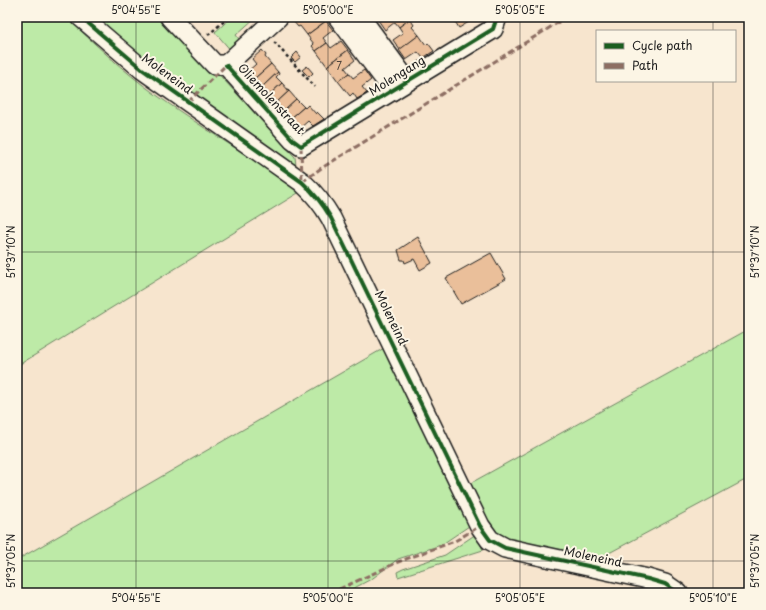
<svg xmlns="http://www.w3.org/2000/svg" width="766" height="610" viewBox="0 0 766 610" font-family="'Playpen Sans',sans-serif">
	<rect width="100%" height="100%" fill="#f7e5ce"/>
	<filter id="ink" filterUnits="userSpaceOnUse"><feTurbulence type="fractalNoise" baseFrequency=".025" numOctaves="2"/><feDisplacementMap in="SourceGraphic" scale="8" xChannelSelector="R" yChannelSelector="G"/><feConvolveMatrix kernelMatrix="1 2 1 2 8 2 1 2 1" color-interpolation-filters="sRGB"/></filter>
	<g filter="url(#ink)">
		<g fill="#bdeaa7" stroke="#6c8362">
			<path d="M17,17H66C95,44 123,71 155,94C203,128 253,160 303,190L17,366Z"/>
			<path d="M92,17H166L295,157L297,174L251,146Z"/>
			<path d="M232,17H256L236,35L242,43L232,52L215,32Z"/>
			<path d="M749,329V478L596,560L502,538L492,531L469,484Z"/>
			<path d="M386,347L472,524L441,545L398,559L373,578L345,593H17V560Z"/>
			<path d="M476,534L483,550L398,577L397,572L403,569L445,555Z"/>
		</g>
		<g fill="#eabf9a" stroke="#1c1c1c">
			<path d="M298,17H307L308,19L311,17H324L327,20L307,35L300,26L298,27L293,21Z"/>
			<path d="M382,17H408L410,19L399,27L395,22L385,30L378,20Z"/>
			<path d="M455,17H477L459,28L453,18Z"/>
			<path d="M410,19L414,25L412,27L419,35L400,50L393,40L403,33L399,27Z"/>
			<path d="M326,21L333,30L323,38L327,43L316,51L312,46L314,44L307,35Z"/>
			<path d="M419,35L426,45L428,43L434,51L423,58L418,52L406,60L399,50Z"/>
			<path d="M341,41L348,50L327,66L316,51L327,43L331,48Z"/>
			<path d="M262,50L266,55L265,57L271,64L254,79L247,72L256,64L252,59Z"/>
			<path d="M348,50L355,60L345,68L349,73L338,81L327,66Z"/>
			<path d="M297,52L301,57L295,62L291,58Z"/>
			<path d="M271,64L278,72L262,87L254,79Z"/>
			<path d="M307,66L313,73L309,77L302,70Z"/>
			<path d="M364,70L371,80L362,87L367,93L357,99L353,93L350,96L338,81L349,73L353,78Z"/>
			<path d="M278,72L279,74L276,77L282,83L269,95L262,87Z"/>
			<path d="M282,83L289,91L276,103L269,95Z"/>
			<path d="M289,91L296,99L283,111L276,103Z"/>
			<path d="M296,99L304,107L290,119L283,111Z"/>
			<path d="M308,105L316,114L317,112L324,119L313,126L308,121L299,129L290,119L304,107L305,108Z"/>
			<path d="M418,237L432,263L420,270L414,259L405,263L404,260H401L398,250Z"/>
			<path d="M491,253L506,279L461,304L446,278Z"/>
		</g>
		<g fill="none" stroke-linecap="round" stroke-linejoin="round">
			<defs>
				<g id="minor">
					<path d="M81,17L142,69L302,182C314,193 323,204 331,218L480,526L490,540L505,548L648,579L665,584L678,593"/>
					<path d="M170,17L215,65H226"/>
					<path d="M338,17L393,90"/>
					<path d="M360,17L407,81"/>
					<path d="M226,65L293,140L301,146L493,29L497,17"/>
					<path d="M226,65L278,17"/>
				</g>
			</defs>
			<use href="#minor" stroke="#1c1c1c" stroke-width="22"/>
			<g stroke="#1c1c1c" stroke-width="2.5" stroke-dasharray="3 3" stroke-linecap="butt">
				<path d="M434,17V18"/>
				<path d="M208,35L229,17"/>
				<path d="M274,42L315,87"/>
			</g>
			<use href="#minor" stroke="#fcf5e5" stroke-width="19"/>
			<g stroke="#8d6e63" stroke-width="3" stroke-dasharray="6 3" stroke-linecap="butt">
				<path d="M188,102L226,65"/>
				<path d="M301,146L302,182"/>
				<path d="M302,182L320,169L567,17"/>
				<path d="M331,593L398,562L455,541L480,526"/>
			</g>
			<defs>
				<g id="cycleway">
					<path d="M81,17L142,69L302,182C314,193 323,204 331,218L480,526L490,540L505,548L648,579L665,584L678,593"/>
					<path d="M226,65L293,140L301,146L493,29L497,17"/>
				</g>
			</defs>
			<use href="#cycleway" stroke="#fcf5e5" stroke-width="6"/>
			<use href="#cycleway" stroke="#1b5e20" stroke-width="4"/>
		</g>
	</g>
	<path fill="none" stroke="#1c1c1c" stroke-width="1" stroke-opacity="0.45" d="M136,17V593M328,17V593M520,17V593M713,17V31M713,81V593M17,252H749M17,561H749"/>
	<g text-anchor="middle" stroke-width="4" stroke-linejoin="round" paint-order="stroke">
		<g font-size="10" fill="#50453c">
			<text x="339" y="70">7</text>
		</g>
		<g font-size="12" fill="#1c1c1c" stroke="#fcf5e5">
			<text transform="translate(167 74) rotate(36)" y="4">Moleneind</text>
			<text transform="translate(397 76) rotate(-32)" y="4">Molengang</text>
			<text transform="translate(271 99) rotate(47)" y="4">Oliemolenstraat</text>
			<text transform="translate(391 318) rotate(64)" y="4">Moleneind</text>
			<text transform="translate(593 557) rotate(12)" y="4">Moleneind</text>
		</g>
	</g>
	<rect width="766" height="610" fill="none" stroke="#fcf5e5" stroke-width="44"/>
	<rect x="596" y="30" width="140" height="52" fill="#fcf5e5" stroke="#a29e95"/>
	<rect x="604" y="43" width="20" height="6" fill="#1b5e20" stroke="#a29e95"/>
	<text x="632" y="50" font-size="12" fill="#1c1c1c">Cycle path</text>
	<rect x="604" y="63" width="20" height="6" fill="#8d6e63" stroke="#a29e95"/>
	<text x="632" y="70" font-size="12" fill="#1c1c1c">Path</text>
	<rect x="22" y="22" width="722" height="566" fill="none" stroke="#1c1c1c" stroke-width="1.5"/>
	<g font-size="10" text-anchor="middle" fill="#1c1c1c">
		<text x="136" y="14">5°04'55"E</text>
		<text x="328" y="14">5°05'00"E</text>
		<text x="520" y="14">5°05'05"E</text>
		<text transform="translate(11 252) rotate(-90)" y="4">51°37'10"N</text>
		<text transform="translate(755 252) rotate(-90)" y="4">51°37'10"N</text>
		<text transform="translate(11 561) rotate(-90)" y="4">51°37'05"N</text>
		<text transform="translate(755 561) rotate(-90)" y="4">51°37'05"N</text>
		<text x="136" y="602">5°04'55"E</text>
		<text x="328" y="602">5°05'00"E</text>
		<text x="520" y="602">5°05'05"E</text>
		<text x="713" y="602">5°05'10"E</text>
	</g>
</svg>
